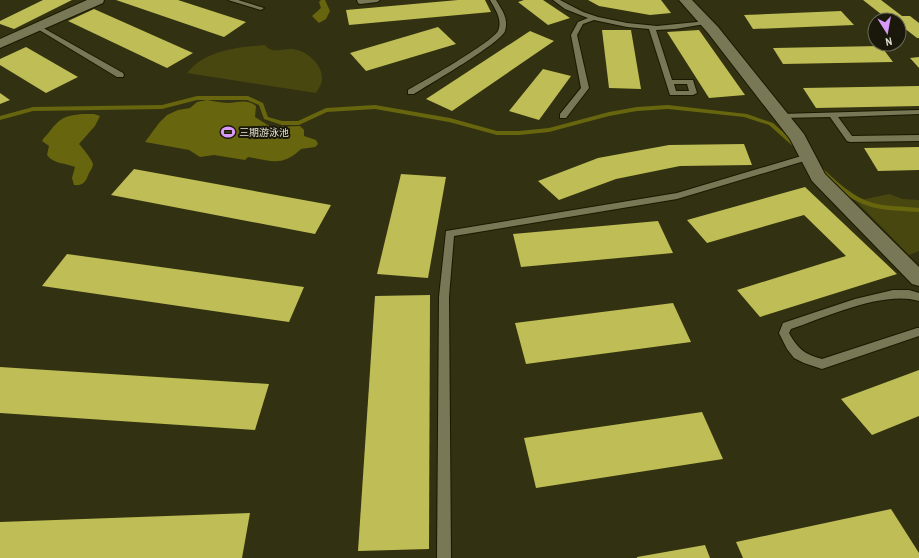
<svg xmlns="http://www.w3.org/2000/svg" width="919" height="558" viewBox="0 0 919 558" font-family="'Archivo Narrow','Noto Sans SC',sans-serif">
	<rect width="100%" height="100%" fill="#323111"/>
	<g fill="#48470f">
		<path d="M265,45C272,54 281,49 291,49C305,49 323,64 322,79C322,84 319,88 316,93L187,73C205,50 238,47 265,45Z"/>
		<path d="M889,194L903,199L919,200V251L909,255L856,201Z"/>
	</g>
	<g fill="#67650e">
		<path d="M321,0H325L330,11L326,19L319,23L312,16L321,8L319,2Z"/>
		<path d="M207,100C214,101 223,103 230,103C239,102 248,99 256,106L255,117L271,127L300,126L304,130V136L316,140L318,144L315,147L301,149C282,167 272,161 248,157L245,160L214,155L200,157L189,150L145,142L159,123L167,115L178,110L190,108L197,102Z"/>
		<path d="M83,114H94L100,116L95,126L79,144C82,147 93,161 93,164C93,167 91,170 89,173C86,181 84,186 74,185L72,178L75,167C66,163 53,164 47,155L49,146L42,141C44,137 47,135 50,131C61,117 65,116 83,114Z"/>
	</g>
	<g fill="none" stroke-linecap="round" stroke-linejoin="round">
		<g fill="#67650e" fill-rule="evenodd">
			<path d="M197,96H248L263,103L268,117L282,121H298L326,108L375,105L450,118L497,131H519L549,128L609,112L637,107L668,105L747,114L773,123L801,148L798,150L796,149L769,125L744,117L668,109L637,111L609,116L549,132L519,135H497L449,122L375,109L327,112L299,125H282L264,119L259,105L247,100H197L162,109L33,111L0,120V116L33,107L162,105Z"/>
			<path d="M818,165L820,166C835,180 852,197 873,203C888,207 904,206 919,208V212C905,211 890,211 876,208C853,203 830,185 815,167Z"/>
		</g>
	</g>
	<g fill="#bfbd55">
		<path d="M43,0H72L14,29L0,24V21Z"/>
		<path d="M116,0H178L246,22L224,37Z"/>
		<path d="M458,0H485L491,12L349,25L346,10Z"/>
		<path d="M524,0H543L570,18L548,25L518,2Z"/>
		<path d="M588,0H661L671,13L650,15L599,6Z"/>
		<path d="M863,0H881L902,16H910L919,23V38H917L899,24V20H894L892,18H886Z"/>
		<path d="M94,9L193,53L167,68L68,21Z"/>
		<path d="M841,11L854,25L753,29L744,15Z"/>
		<path d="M438,27L456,44L366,71L350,53Z"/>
		<path d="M602,30H631L641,89L609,88Z"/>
		<path d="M699,30L745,95L709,98L667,32Z"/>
		<path d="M530,31L554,41L452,111L426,99Z"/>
		<path d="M881,46L893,62L783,64L773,48Z"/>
		<path d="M26,47L78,77L46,93L0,65V59Z"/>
		<path d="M919,57V68L910,58Z"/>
		<path d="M543,69L571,76L539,120L509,111Z"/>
		<path d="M919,86V106L816,108L803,88Z"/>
		<path d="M0,93L10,100L0,104Z"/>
		<path d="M744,144L752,165L680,166L616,179L559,200L538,181L598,158L669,145Z"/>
		<path d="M919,147V170L878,171L864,148Z"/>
		<path d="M134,169L331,205L315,234L111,195Z"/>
		<path d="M401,174L446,177L428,278L377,274Z"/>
		<path d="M805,187L897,274L760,317L737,290L846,256L804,215L707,243L687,220Z"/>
		<path d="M658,221L673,253L521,267L513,234Z"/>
		<path d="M67,254L304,287L289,322L42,286Z"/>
		<path d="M430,295L429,549L358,551L375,296Z"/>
		<path d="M673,303L691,342L526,364L515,323Z"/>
		<path d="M0,367L269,384L255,430L0,413Z"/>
		<path d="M919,370V416L872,435L841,399Z"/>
		<path d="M702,412L723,459L536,488L524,438Z"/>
		<path d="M891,509L919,553V558H743L736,542Z"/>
		<path d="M250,513L242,558H0V522Z"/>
		<path d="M705,545L710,558H637V557Z"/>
	</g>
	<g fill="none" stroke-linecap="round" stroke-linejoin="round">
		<defs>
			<g id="service">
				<path d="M228,0H238L264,8L261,10Z"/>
				<path d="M357,0H380L377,2L360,4L358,3Z"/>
				<path d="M490,0H496C502,10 509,19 505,31C501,43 428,85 414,94H408V90C424,81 491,43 498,31C503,20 495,9 490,0Z"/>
				<path d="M553,0H560L583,12L598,17L627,23L657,26L707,21L708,22L705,24L675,29L656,30L672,80H693L697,93L693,95H670L649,29L627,27L594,20L583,24L577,35L589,88L566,118H560V114L581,88L571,35L578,22L588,18L565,9ZM674,84H687L689,91H676Z"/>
				<path d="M38,25L123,73L124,75L123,77H117L36,28L35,27Z"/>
				<path d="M919,110V114L838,117L852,136L919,135V141L850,142L847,141L830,117L781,118L777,116L781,114Z"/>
				<path d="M808,154L811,155L812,157L811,159L677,199L454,236L449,297L451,558H437L439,297L446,231L677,193Z"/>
				<path d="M893,290H909L919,293V301C884,290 826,317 791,329L789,333C797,348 805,355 822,359L917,328H919V336L822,369L804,363L794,358L787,349L779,333L783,323L855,299Z"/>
			</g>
			<g id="minor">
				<path d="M87,0H104L103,3L0,48V39Z"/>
				<path d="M679,0H692L718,27L804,134L825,174L919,267V286L912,284L812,181L790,139L708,33Z"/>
			</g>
		</defs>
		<use href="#service" stroke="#1a1900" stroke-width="2"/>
		<use href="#minor" stroke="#1a1900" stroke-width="2"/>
		<use href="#service" fill="#787856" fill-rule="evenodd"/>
		<use href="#minor" fill="#787856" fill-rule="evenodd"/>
	</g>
	<defs>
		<symbol id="stadium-bare" viewBox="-9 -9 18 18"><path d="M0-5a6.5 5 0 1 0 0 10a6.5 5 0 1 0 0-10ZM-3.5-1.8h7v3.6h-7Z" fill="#d99af7" stroke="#19180b" stroke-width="2.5" paint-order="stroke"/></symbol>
	</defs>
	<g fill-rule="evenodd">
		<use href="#stadium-bare" x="218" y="122" width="20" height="20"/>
	</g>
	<g text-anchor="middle" stroke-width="4" stroke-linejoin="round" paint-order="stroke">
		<g font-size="10" fill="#e2e2d0" stroke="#19180b" text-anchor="start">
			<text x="239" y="136">三期游泳池</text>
		</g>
	</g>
	<g transform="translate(887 32) rotate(169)"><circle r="19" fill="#19180b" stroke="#69695a"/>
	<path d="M0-3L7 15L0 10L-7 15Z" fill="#d99af7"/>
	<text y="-6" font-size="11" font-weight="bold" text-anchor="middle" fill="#e2e2d0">N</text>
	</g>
</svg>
